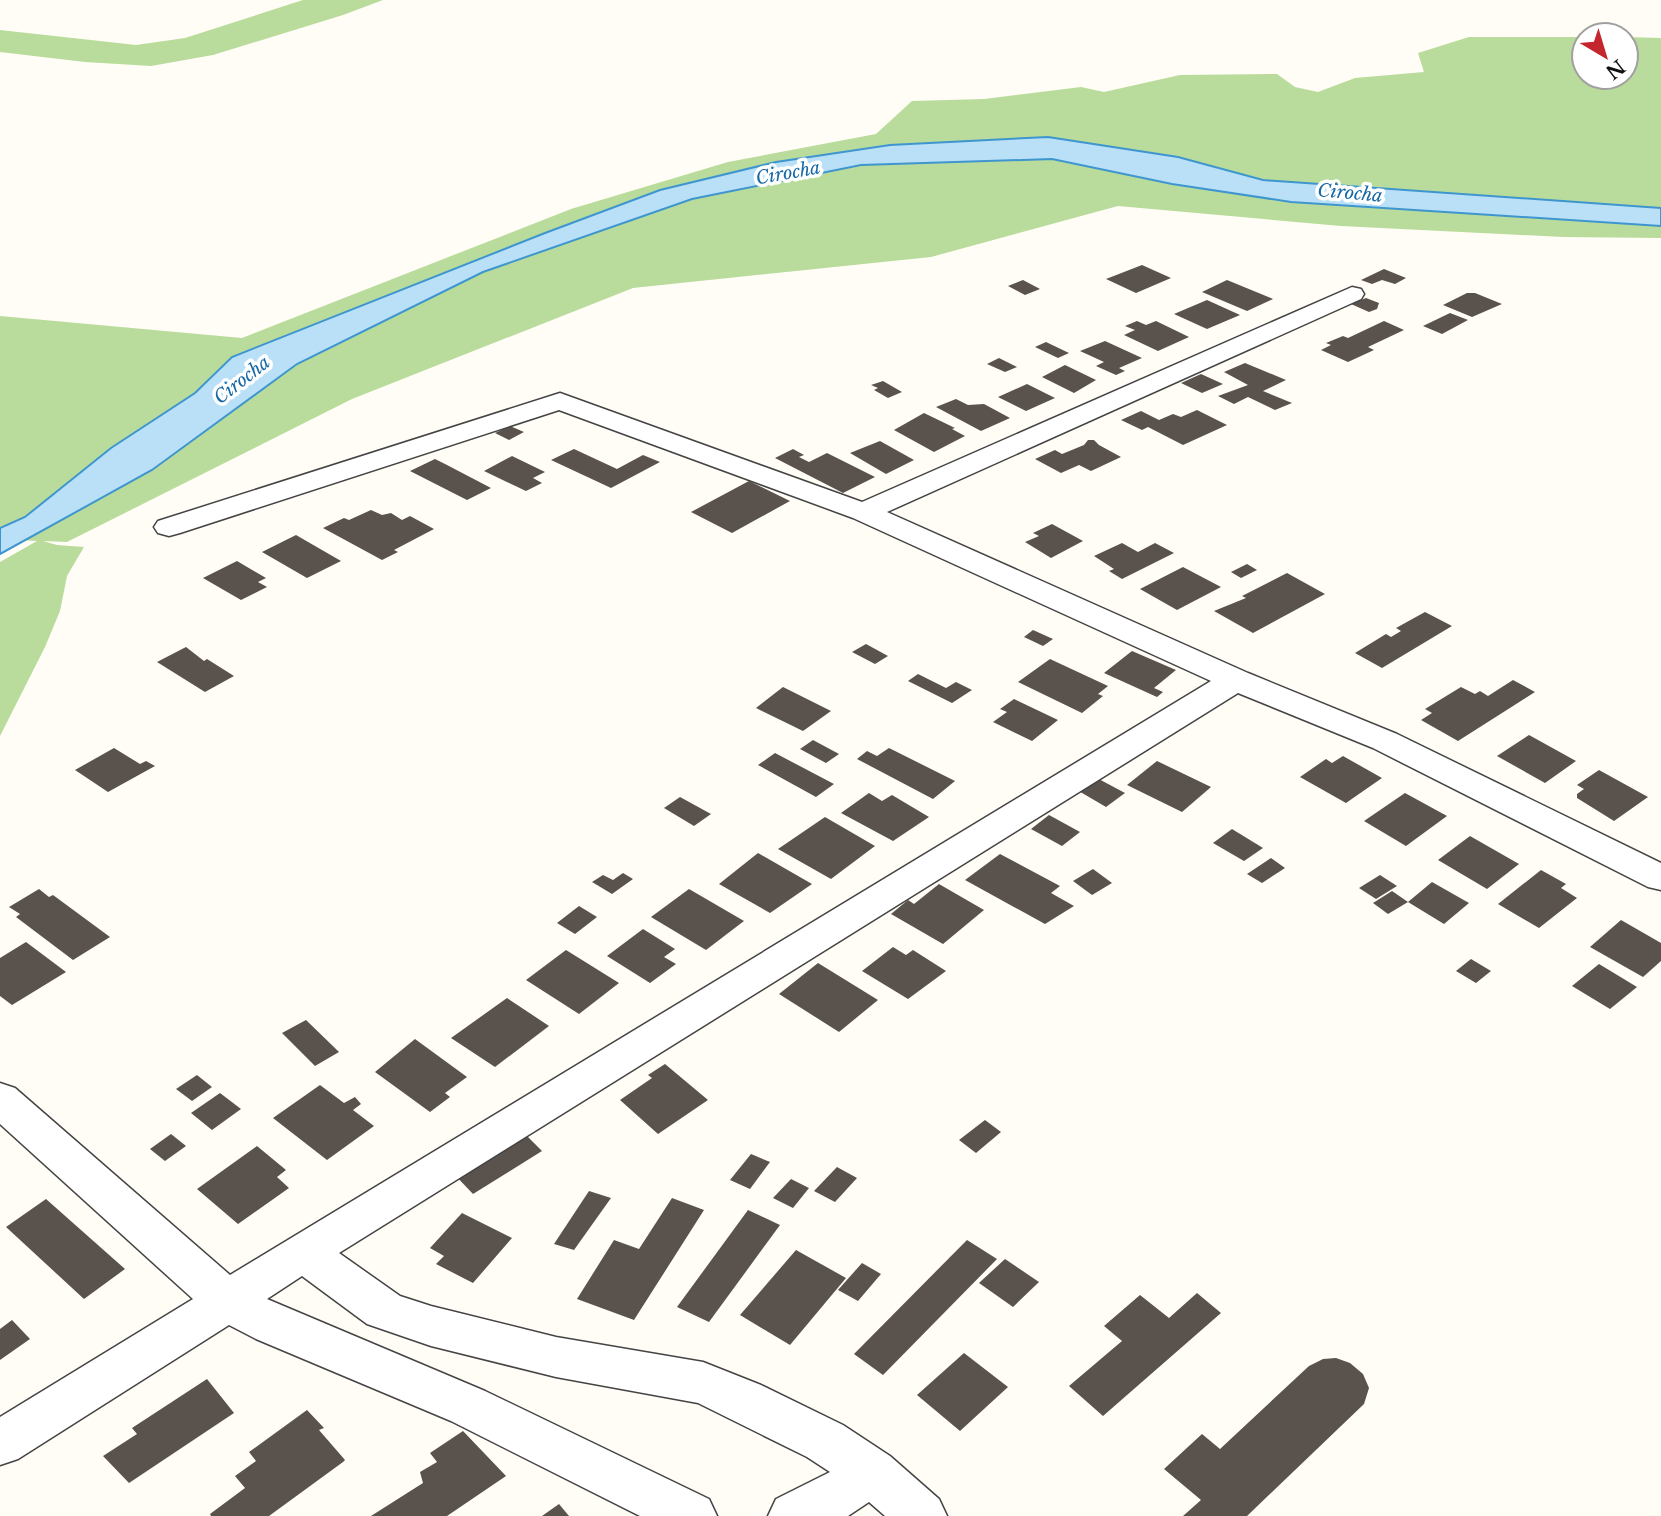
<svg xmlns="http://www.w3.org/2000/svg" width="1661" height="1516" viewBox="0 0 1661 1516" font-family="'Libre Baskerville',serif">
	<rect width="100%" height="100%" fill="#fffdf5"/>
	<g fill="#b9dc9c">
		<path d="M303,0H383L343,15L213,55L151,66L85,62L0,52V30L136,45L185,38Z"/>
		<path d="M1469,37H1584V77H1626V37L1661,38V238L1563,237L1341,226L1118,206L931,257L633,288L352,399L67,542L43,541L57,545L84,547L67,576L60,611L45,647L0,736V562L37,541L0,539V316L242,338L571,209L728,162L876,134L912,101L984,99L1081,87L1104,92L1180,75L1277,74L1295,87L1318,92L1355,78L1424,72L1418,53Z"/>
	</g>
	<path fill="#b9e0f7" stroke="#3f96cf" stroke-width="2" d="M1048,137L1178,157L1263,180L1661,208V226L1291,202L1172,184L1052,159L861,165L692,199L483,272L297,364L152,470L0,554V528L25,517L111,448L195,393L232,357L545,233L660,190L776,162L890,145Z"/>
	<g fill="#5a524d">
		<path d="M1142,265L1171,278L1136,293L1106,279Z"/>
		<path d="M1384,269L1406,278L1395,284L1382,280L1372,284L1361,280Z"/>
		<path d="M1023,280L1040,289L1025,295L1008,286Z"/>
		<path d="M1227,280L1273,299L1247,311L1202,292Z"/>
		<path d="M1467,293H1475L1502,304L1472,317L1443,305Z"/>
		<path d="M1366,298L1379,303L1377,309L1369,312L1351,304Z"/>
		<path d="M1207,300L1240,315L1207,329L1174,314Z"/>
		<path d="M1450,313L1468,320L1442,334L1423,326Z"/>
		<path d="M1137,321L1146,325L1156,321L1189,337L1158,351L1124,335L1135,330L1125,326Z"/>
		<path d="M1384,321L1404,330L1368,347L1374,350L1348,362L1321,350L1331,345L1326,343L1343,336L1348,338Z"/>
		<path d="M1105,341L1142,358L1119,368L1125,371L1116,375L1096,366L1104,362L1080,351Z"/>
		<path d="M1046,342L1069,353L1058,358L1035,347Z"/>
		<path d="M999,358L1017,367L1005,372L987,364Z"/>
		<path d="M1245,363L1286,380L1263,391L1292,403L1275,410L1248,397L1234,404L1218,396L1248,385L1224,372Z"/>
		<path d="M1065,365L1096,380L1074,393L1042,377Z"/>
		<path d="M1201,374L1223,384L1202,393L1181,383Z"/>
		<path d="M883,381L902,392L888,398L874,390L878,388L871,385Z"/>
		<path d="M1027,384L1055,398L1026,411L998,397Z"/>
		<path d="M956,399L968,405L984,404L1010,418L981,431L936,407Z"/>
		<path d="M1197,410L1227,425L1183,445L1148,427L1142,430L1121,420L1141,411L1159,420L1173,414L1181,417Z"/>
		<path d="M924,413L955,428L952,429L965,436L934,452L894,430Z"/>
		<path d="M510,426L524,432L509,440L495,433Z"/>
		<path d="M1088,440H1094L1099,445L1121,457L1091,471L1079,465L1061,473L1035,459L1055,450L1062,454L1084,445Z"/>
		<path d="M880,441L914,460L886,474L850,453Z"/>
		<path d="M574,449L617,469L643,455L660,462L611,488L551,460Z"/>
		<path d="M793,449L804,455L799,457L809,462L827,453L875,477L843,493L775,458Z"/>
		<path d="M512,456L545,472L533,478L542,483L526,491L484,471Z"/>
		<path d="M435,459L447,465L491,488L467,500L410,471Z"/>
		<path d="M749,481L790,501L732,533L691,512Z"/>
		<path d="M371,510L382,515L391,513L402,520L410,516L434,529L394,550L398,552L382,560L323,528L344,518L349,520Z"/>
		<path d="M1052,524L1083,541L1051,558L1025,542L1039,536L1033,533Z"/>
		<path d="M296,535L341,561L307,578L262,552Z"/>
		<path d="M1122,543L1138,552L1155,543L1174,553L1122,579L1109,571L1114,569L1094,556Z"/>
		<path d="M237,561L266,578L258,582L267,587L241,600L203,578Z"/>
		<path d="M1247,564L1257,570L1241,578L1231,572Z"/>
		<path d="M1183,567L1221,587L1177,610L1140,589Z"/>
		<path d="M1287,573L1325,594L1253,633L1214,611L1246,598L1242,596Z"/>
		<path d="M1425,612L1452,626L1382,668L1355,653L1386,634L1391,637L1401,631L1396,628Z"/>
		<path d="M1033,630L1053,639L1043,646L1024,637Z"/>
		<path d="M866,644L888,656L875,664L852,652Z"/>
		<path d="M186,647L204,661L207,659L234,676L205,692L157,662Z"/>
		<path d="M1132,651L1176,670L1154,688L1163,692L1157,697L1104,673Z"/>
		<path d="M1050,659L1108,686L1098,694L1103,696L1082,713L1018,682Z"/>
		<path d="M918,674L946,688L956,682L972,690L952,703L908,681Z"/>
		<path d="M1513,680L1535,692L1458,741L1421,720L1432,713L1425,709L1461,687L1475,694L1480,691L1488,696Z"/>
		<path d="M783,687L831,711L803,731L756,708Z"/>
		<path d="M1014,699L1058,720L1032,741L993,722L1007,712L1000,709Z"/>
		<path d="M1529,735L1576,761L1545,783L1497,756Z"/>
		<path d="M813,740L839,754L826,763L800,749Z"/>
		<path d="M114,748L140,764L146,761L155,766L108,792L75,770Z"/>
		<path d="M889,748L955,781L933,799L857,759L867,751L877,756Z"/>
		<path d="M775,753L834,784L816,797L758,765Z"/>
		<path d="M1343,756L1382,778L1346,803L1300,777L1326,759L1332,763Z"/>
		<path d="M1157,761L1211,787L1182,812L1127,785Z"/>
		<path d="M1599,770L1648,797L1614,821L1577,798V794L1584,789L1577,785Z"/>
		<path d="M1095,777L1125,793L1106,807L1077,790Z"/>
		<path d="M869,793L882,801L892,795L929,817L893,841L841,813Z"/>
		<path d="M1405,793L1447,816L1406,846L1364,821Z"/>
		<path d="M680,797L711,814L694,826L664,808Z"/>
		<path d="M1049,815L1080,832L1062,846L1031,829Z"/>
		<path d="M825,817L875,846L831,879L778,849Z"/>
		<path d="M1232,829L1263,848L1244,861L1213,843Z"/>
		<path d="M1470,836L1519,864L1487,889L1438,860Z"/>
		<path d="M758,853L812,884L770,913L719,884Z"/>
		<path d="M1000,854L1060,886L1051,893L1074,906L1045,924L965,880Z"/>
		<path d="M1271,858L1285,868L1262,883L1247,874Z"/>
		<path d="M1093,869L1112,883L1092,895L1073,881Z"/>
		<path d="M1541,870L1566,884L1561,888L1577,898L1539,928L1498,904Z"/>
		<path d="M623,873L633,879L612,894L592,882L603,875L613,880Z"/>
		<path d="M1380,875L1397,886L1376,899L1359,888Z"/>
		<path d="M1432,882L1469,903L1444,924L1408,902Z"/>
		<path d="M939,884L984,910L943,944L891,914L908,900L914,904Z"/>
		<path d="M39,889L49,897L53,895L110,937L73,960L16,917L20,914L9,907Z"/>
		<path d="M689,889L744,921L706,950L651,917Z"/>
		<path d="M1392,891L1408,902L1388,914L1373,903Z"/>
		<path d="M579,906L597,917L575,934L557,923Z"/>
		<path d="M1621,920L1661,943V961L1643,977L1590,947Z"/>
		<path d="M643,929L675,949L664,957L676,964L650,983L607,956Z"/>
		<path d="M26,942L66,972L12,1005L0,996V958Z"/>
		<path d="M893,947L906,955L913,950L946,971L908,999L862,971Z"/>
		<path d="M566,950L619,983L579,1014L526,980Z"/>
		<path d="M1471,959L1491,971L1476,983L1456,971Z"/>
		<path d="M818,963L878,1000L839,1032L779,994Z"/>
		<path d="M1599,964L1637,987L1610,1009L1572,986Z"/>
		<path d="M507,998L549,1026L495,1067L451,1038Z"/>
		<path d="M306,1020L339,1052L315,1066L282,1033Z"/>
		<path d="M415,1039L467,1077L445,1093L450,1097L430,1112L375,1072Z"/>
		<path d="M665,1064L708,1100L658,1134L620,1100L652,1078L648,1075Z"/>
		<path d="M197,1075L212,1087L192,1101L176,1089Z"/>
		<path d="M320,1085L344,1103L355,1097L361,1104L353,1110L374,1126L327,1160L273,1118Z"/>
		<path d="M220,1093L241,1109L212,1130L191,1113Z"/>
		<path d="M985,1120L1001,1132L976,1153L959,1140Z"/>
		<path d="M522,1131L542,1151L473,1194L453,1173Z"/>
		<path d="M171,1134L186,1146L165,1161L150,1149Z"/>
		<path d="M257,1146L286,1170L277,1177L289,1188L238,1224L197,1189Z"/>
		<path d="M751,1154L770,1162L750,1189L730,1180Z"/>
		<path d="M837,1167L857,1178L835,1202L814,1191Z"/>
		<path d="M791,1179L809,1188L793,1208L773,1198Z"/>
		<path d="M589,1191L611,1198L574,1250L554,1244Z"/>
		<path d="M672,1198L704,1210L634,1320L577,1299L614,1240L639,1249Z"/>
		<path d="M46,1199L125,1269L84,1299L6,1227Z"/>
		<path d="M748,1210L780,1225L709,1322L677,1307Z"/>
		<path d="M462,1213L512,1238L473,1283L436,1264L444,1256L430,1248Z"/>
		<path d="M967,1240L997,1259L883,1375L854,1354Z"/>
		<path d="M796,1250L846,1278L790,1345L740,1315Z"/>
		<path d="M1005,1259L1039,1282L1013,1307L979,1283Z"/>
		<path d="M862,1263L881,1274L858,1301L838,1290Z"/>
		<path d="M1197,1293L1221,1313L1103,1416L1069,1386L1122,1341L1104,1326L1140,1295L1169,1318Z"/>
		<path d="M12,1320L30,1339L0,1360V1329Z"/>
		<path d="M964,1353L1008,1387L960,1431L917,1395Z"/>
		<path d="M1336,1358L1350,1363L1363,1374L1369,1388L1364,1404L1247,1516H1183L1201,1500L1164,1469L1202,1434L1220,1449L1309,1366L1323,1359Z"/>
		<path d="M207,1379L234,1413L129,1483L103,1456L137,1434L132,1428Z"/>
		<path d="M307,1410L324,1428L319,1430L345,1460L343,1462L269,1516H211L210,1514L245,1488L235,1476L256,1461L249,1452Z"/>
		<path d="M463,1431L506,1476L447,1516H371L423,1483L420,1472L437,1462L430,1453Z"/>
		<path d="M559,1504L569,1516H542Z"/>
	</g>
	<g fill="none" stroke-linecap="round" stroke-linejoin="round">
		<defs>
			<path id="street" d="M1352,287L1361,289L1364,294L1361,299L887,512L1248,673L1397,734L1661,863V890L1648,887L1373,748L1238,693L339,1253L400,1296L431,1306L556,1337L703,1362L761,1385L843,1425L890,1456L939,1499L947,1516H885L869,1502L848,1516H768L776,1499L830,1472L807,1457L698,1403L556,1377L431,1346L367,1324L302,1276L267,1299L485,1391L709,1499L717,1516H640L451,1421L256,1339L229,1325L18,1459L0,1465V1417L193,1299L0,1124V1083L15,1088L230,1275L1211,681L853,518L559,410L180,533L169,536L158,533L154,527L158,521L560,393L862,502Z"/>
		</defs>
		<use href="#street" stroke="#444" stroke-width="3"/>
		<use href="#street" fill="#fff" fill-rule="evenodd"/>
	</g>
	<g text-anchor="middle" stroke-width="7" stroke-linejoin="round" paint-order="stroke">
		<g font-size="18" font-style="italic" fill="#1768a6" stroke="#fff">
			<text transform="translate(788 173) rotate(-10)" y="6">Cirocha</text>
			<text transform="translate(1350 193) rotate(5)" y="6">Cirocha</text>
			<text transform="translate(242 380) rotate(-38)" y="6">Cirocha</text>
		</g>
	</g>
	<g transform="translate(1605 56) rotate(142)"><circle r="33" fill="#ffffff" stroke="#a0a0a0" stroke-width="2"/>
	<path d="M0-5L12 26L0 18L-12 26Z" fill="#c4262e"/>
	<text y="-10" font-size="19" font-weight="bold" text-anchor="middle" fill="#111111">N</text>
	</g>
</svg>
